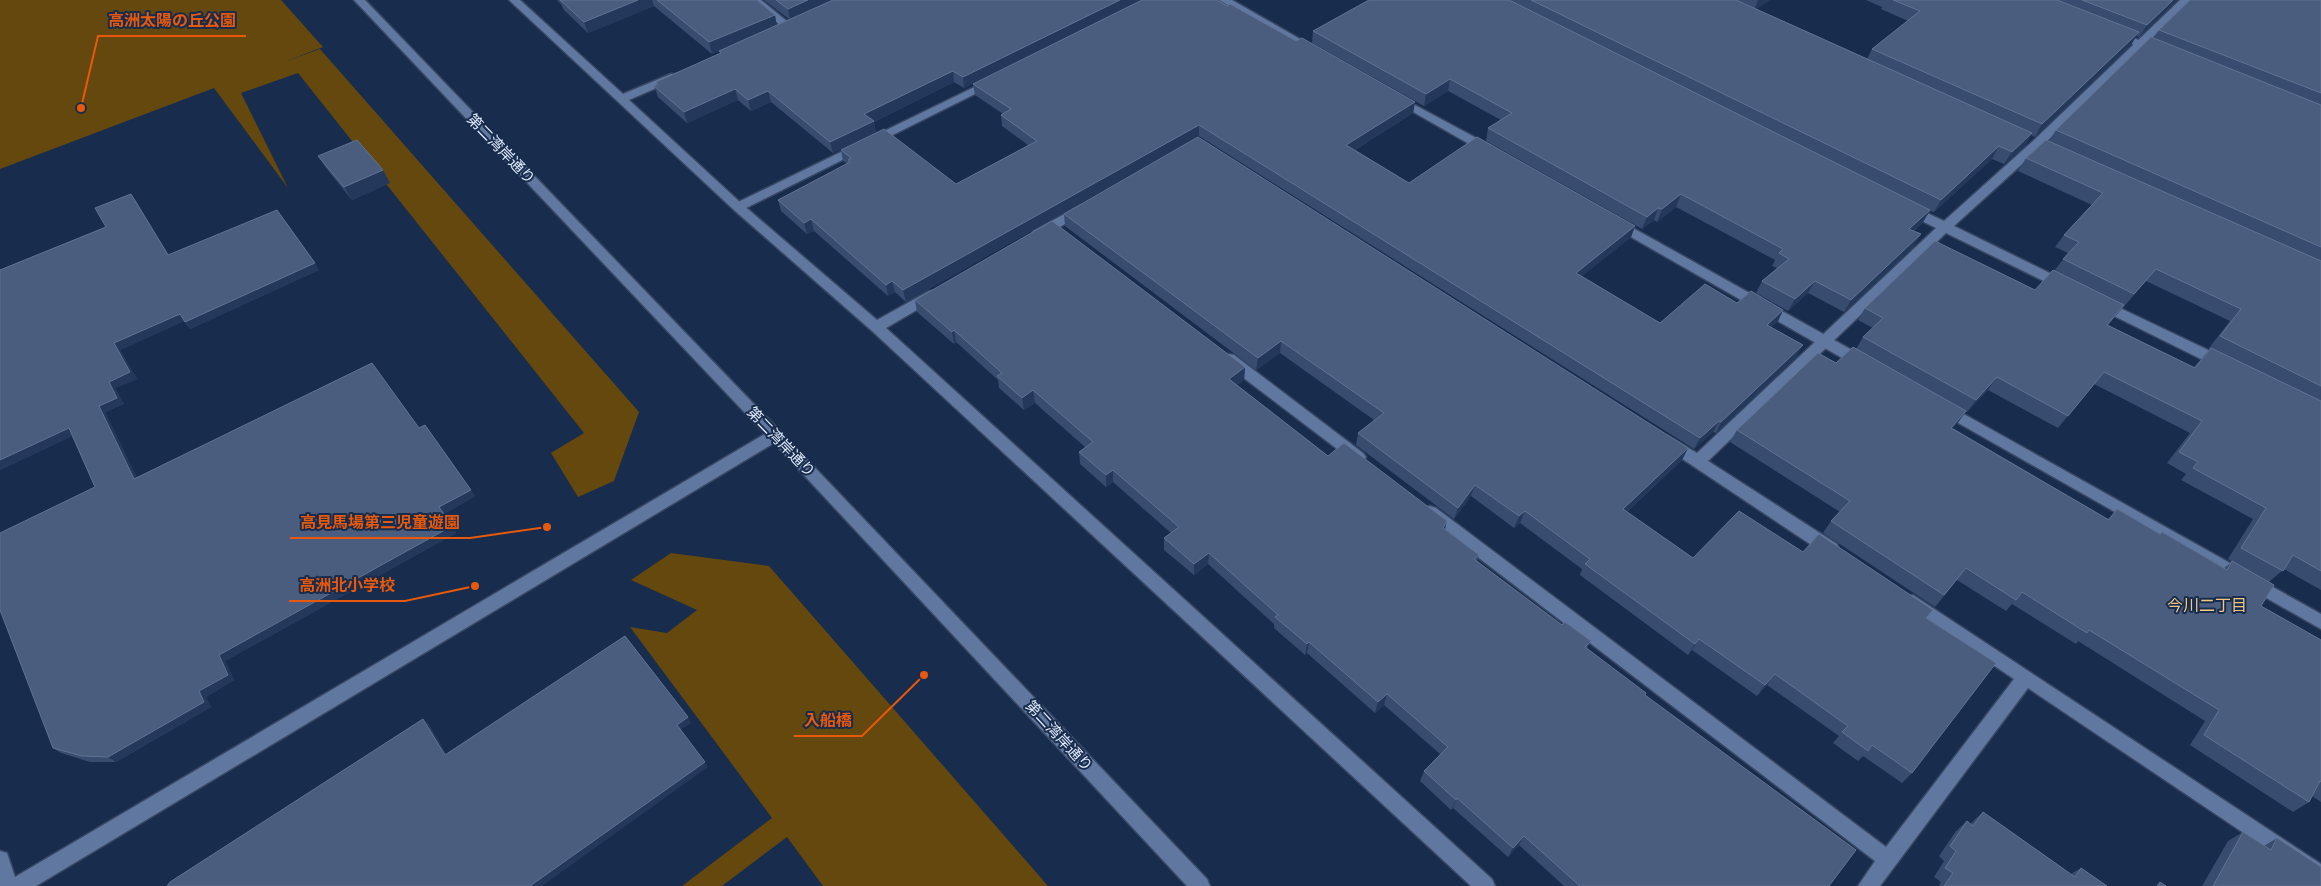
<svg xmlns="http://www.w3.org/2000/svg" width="2321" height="886" viewBox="0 0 2321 886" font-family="'Asap Condensed','Noto Sans JP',sans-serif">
	<rect width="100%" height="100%" fill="#182c4d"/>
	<g fill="#64480e">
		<path d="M0,0H281L323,47L284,62L320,49L639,412L614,481L578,497L551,453L584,433L298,73L241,93L288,188L214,88L0,169Z"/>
		<path d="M671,553L769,566L1048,886H823L787,837L722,886H682L772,818L630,627L667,633L697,610L631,580Z"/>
	</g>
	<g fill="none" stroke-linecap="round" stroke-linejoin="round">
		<defs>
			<g id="street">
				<path d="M509,0H520L623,94L671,74H679L681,76L679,78L629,100L742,204L877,320L929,291H939L941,294L939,297L886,328L1492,879L1495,886H1471L871,330L734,210Z"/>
				<path d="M749,0H761L794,27L793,29H785Z"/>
				<path d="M2180,0H2191L2041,147L1954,226L2070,283L2072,286L2070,289H2060L1946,233L1708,461L1837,544L1839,549L1837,554L1831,556L1825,554L1663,446L1661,442L1663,438L1668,436L1697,453L1936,228L1904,212L1902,209L1904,206H1912L1944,221L2033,141Z"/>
				<path d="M1081,205L1085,206L1087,209L1085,212L1043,237H1033L1032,234L1033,231Z"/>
				<path d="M2101,299L2227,359L2229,363L2227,367H2217L2096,307L2094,304Z"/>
				<path d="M1229,354L1234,355L1363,453L1366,457L1363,461L1358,463L1353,461L1224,363L1222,359L1224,355Z"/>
				<path d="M1430,506L1436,508L1886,847L2014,679L1907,607L1905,602L1907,597L1913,595L2321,864V885L2028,688L1880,886H1858L1875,861L1424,516L1422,512L1424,508Z"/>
			</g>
			<g id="secondary">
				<path d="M354,0H365L780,431L1207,879L1210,886H1187L774,443L36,886H0V851L7,853L15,877L765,434Z"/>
				<path d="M1219,0H1232L1319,50L1313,53L1309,52Z"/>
				<path d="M2115,31L2165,50L2167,52L2161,55L2157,54L2111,36V32Z"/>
				<path d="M993,78L999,81L997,83L742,210L738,211L732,207L734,204Z"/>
				<path d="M1398,96L1493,147L1495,150L1493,153H1485L1394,101L1392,99Z"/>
				<path d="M1615,218L1868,359L1870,363L1868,367H1858L1610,225L1609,222L1610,219Z"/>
				<path d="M1944,403L2321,614V629L1939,412L1937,408L1939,404Z"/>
			</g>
		</defs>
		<use href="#street" stroke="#384763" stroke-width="3"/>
		<use href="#secondary" stroke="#384763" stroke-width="3"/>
		<use href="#street" fill="#60779f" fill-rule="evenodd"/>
		<use href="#secondary" fill="#60779f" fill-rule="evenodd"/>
	</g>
	<g fill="#384c6f" fill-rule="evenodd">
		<path d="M557,0H757L777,25L789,19L764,0H1217L1415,102L1413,113L1355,150L1409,183L1635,226L1631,237L1582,276L1660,323L1737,303L1783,310L1778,321L1771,327L1797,356L1716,433L1713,432L1694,449L1199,136L906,302L895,292L888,296L814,231L807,234L781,211L778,200L847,164L843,161L841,150L956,184L1028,145L1002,126L1001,115L1003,114L975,95L973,84L1064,39L964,88L954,82L874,122L876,132L833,153L771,102L751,111L738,100L687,123L658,97L654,86L657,85L656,82L720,53L719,51L712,54L654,6L588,33L564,10L561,4Z"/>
		<path d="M1369,0H1770L1756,9L1867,59L1872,49L1908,21L1881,9L1882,7L1866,0H2177L2139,37L2136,36L2131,45L2035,137L2031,135L2025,146L2004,164L1992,159L1934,212L1930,211L1923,222L1914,231L1921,234L1913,247L1844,312L1808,293L1788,311L1756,293L1762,281L1777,268L1772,266L1775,260L1676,207L1657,222L1654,220L1642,229L1486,141L1488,128L1501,120L1448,91L1424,106L1312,43L1313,31Z"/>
		<path d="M2321,0V590L2284,569L2269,582L2261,606L2321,640V802L2312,796L2309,802L2293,812L2190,745L2205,721L2078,641L2076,644L2012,604L2006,611L1957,580L1935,607L1823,533L1831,521L1840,512L1730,442L1737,430L1856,349L1863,337L1873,328L1858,320L1865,308L2035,290L2054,271L2068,253L2055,247L2064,235L2092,205L2018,171L2026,158L2049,141L2056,130L2153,38L2159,30ZM2146,281L2230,321L2209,348L2210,349L2194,367L2108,325ZM2094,384L2190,433L2167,463L2186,474L2181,480L2253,519L2228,559L2232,562L2224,568L2162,532L2160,534L2117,509L2108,519L1953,428L1966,412H1967L1988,390L2058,428Z"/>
		<path d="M318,156L390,183L352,200L326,168Z"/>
		<path d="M136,201L169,255L319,270L190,329L184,321L120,350L137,379L115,388L124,404L105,412L137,478L419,428L475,496L444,514L456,533L225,661L234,680L206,697L211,707L116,762H90L61,753L53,748L95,487L72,436L0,470V270L106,227Z"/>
		<path d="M1064,214L1688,448L1682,460L1627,512L1693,558L1803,552L1926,618L1912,773L1902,783L1863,756L1858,761L1833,743L1839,736L1767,685L1757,696L1692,650L1688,655L1580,575L1582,569L1520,523L1514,528L1471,496L1454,519L1356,445L1358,433L1374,420L1280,353L1256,370L1065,226Z"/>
		<path d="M915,300L1245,367L1244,380L1237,385L1328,456L1445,529L1479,555L1477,561L1562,625L1591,641L1587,648L1645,695L1829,886H1564L1519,845L1508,857L1453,808L1451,810L1420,781L1424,771L1440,754L1384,705L1375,713L1307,653L1305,655L1274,628V624L1208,564L1194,575L1164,550V538L1171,533L1113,482L1106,487L1080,464L1079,452L1085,447L1035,403L1024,410L999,388L998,380L956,342L954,344L917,312Z"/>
		<path d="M1983,812L2071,874L2081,868L2107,886H1939L1941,882L1934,877L1944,861L1939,856L1956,831L1967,821L1970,824Z"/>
		<path d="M2243,832L2264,846L2277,838L2321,886H2202L2228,841Z"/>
	</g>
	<g fill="#23385b">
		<path d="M638,0H652L654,6L588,33L584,22Z"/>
		<path d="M808,0H836L790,20L788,9Z"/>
		<path d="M1120,0H1143L964,88L963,77Z"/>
		<path d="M1758,0H1770L1754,11Z"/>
		<path d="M2173,0H2177L2139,37L2147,25Z"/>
		<path d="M775,15L777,26L712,54L709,42Z"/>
		<path d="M2139,32L2131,45L2035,137L2042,124Z"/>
		<path d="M953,71L954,82L874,122L876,132L833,153L830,142L864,114Z"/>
		<path d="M1450,79L1448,91L1424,106L1426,94Z"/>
		<path d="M735,89L738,100L687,123L684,112Z"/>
		<path d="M768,91L771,102L751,111L748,100Z"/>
		<path d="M1415,102L1413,113L1345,156L1346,145Z"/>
		<path d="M1199,125V136L906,302L903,290Z"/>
		<path d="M2032,133L2025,146L2004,164L2012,152Z"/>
		<path d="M1999,146L1992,159L1934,212L1941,200Z"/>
		<path d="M383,170L390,183L352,200L344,187Z"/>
		<path d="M131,194L136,201L173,262L168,255Z"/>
		<path d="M1681,194L1676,207L1657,222L1662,209Z"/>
		<path d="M1658,208L1654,220L1642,229L1647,217Z"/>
		<path d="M1930,210L1923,222L1902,241L1909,229Z"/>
		<path d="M811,219L814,231L807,234L804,223Z"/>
		<path d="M1635,226L1631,237L1572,284L1576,273Z"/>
		<path d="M1921,234L1913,247L1844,312L1851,300Z"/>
		<path d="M315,263L319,270L190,329L185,322Z"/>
		<path d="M892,281L895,292L888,296L886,285Z"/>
		<path d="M1815,281L1808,293L1788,311L1795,299Z"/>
		<path d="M1783,310L1778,321L1761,336L1767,325Z"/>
		<path d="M180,314L185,321L120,350L137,379L115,388L124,404L105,412L141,486L134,479L99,406L114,343Z"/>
		<path d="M954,330L956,342L954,344L952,332Z"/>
		<path d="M1281,341L1280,353L1256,370L1258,358Z"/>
		<path d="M1803,345L1797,356L1716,433L1721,422Z"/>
		<path d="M1245,367L1244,380L1228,391L1229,379Z"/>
		<path d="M1997,377L1988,390L1967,412L1976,400Z"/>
		<path d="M1033,390L1035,403L1024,410L1022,398Z"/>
		<path d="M1966,411L1957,424L1943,440L1951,428Z"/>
		<path d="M1719,421L1713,432L1694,449L1700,438Z"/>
		<path d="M69,428L75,435L0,470V460Z"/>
		<path d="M1688,448L1682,460L1617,521L1623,509Z"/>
		<path d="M1113,470V482L1106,487V475Z"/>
		<path d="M1475,485L1471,496L1454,519L1458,508Z"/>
		<path d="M471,490L475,496L444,514L456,533L225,661L234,680L206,697L211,707L116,762L108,757L199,691L219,655L439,507Z"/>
		<path d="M1525,511L1520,523L1514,528L1519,516Z"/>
		<path d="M1447,521L1444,533L1443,528Z"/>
		<path d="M1209,553L1208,564L1194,575V564Z"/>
		<path d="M1699,639L1692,650L1688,655L1695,644Z"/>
		<path d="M1309,642L1307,653L1305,655L1307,644Z"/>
		<path d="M1775,674L1767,685L1757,696L1765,685Z"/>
		<path d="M1387,694L1384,705L1375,713L1378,702Z"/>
		<path d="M688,717L691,723L680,730L677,725Z"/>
		<path d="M423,719L429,724L450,760L445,755Z"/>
		<path d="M705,762L708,767L542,886H530Z"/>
		<path d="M1457,798L1453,808L1451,810Z"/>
		<path d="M1524,836L1519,845L1508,857L1513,848Z"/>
	</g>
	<g fill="#4a5d7e" stroke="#617392">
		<path d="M560,0H638L584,22Z"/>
		<path d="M657,0H757L775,15L709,42Z"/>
		<path d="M776,0H808L788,9Z"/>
		<path d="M833,0H1120L963,77L953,71L864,114L874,121L830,142L768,91L748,100L735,89L684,112L654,86L658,84L656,82L721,53L719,51Z"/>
		<path d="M1142,0H1217L1227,6L1230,4L1296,41L1302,38L1415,102L1346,145L1409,183L1477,137L1635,226L1576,273L1660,323L1705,284L1737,303L1751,291L1783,310L1767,325L1803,345L1721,422L1719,421L1700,438L1199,125L903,290L892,281L886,285L811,219L804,223L778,200L850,162L848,160L851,158L841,150L884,129L956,184L1037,141L1001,115L1011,109L973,84Z"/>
		<path d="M1369,0H1509L1930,210L1909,229L1921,234L1851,300L1815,281L1795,299L1762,281L1789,259L1779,253L1783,249L1681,194L1662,209L1658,208L1647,217L1488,128L1512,113L1450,79L1426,94L1313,31Z"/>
		<path d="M1531,0H1736L2032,133L2012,152L1999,146L1941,200Z"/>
		<path d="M1893,0H2057L2139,32L2042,124L1872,49L1920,11Z"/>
		<path d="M2082,0H2173L2147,25Z"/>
		<path d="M2190,0H2321V93L2159,30Z"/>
		<path d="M2151,37L2321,105V247L2056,130Z"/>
		<path d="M1198,137L1688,448L1623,509L1693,558L1739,511L1803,552L1819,534L1933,610L1926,618L1996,663L1912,773L1872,745L1868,751L1842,732L1848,726L1775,674L1765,685L1699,639L1695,644L1585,564L1590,559L1525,511L1519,516L1475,485L1458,508L1358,433L1384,413L1281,341L1258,358L1064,214Z"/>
		<path d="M357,140L383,170L344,187L318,156Z"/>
		<path d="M2046,140L2321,261V386L2220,336L2241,309L2156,269L2134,294L2063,259L2079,242L2064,235L2103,193L2026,158Z"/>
		<path d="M131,194L168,255L277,210L315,263L185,322L180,314L114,343L130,372L109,382L117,398L99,406L134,479L372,363L419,428L425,425L471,490L439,507L452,526L219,655L228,675L199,691L204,702L108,757L82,756L53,748L0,610V533L95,487L69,428L0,460V270L106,227L95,208Z"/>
		<path d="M1052,221L1245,367L1229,379L1328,456L1344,443L1447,521L1443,528L1479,555L1474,559L1562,625L1565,622L1591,641L1585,647L1646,693L1645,695L1856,850L1829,886H1580L1524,836L1513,848L1457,798L1456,800L1424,771L1448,747L1387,694L1378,702L1309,642L1307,644L1275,617L1278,615L1209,553L1194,564L1164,538L1179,527L1113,470L1106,475L1079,452L1093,442L1033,390L1022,398L997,376L1002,373L954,330L952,332L915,300Z"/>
		<path d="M1935,241L2035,290L2053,270L2124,305L2107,325L2195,368L2211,348L2321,401V571L2293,555L2283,571L2241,548L2266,508L2193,468L2198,462L2179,452L2202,421L2104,372L2068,416L1997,377L1976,400L1863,337L1883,318L1865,308Z"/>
		<path d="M1853,347L1966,411L1951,428L2109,520L2117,509L2160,534L2162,532L2227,570L2232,561L2274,585L2261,606L2321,640V782L2320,781L2309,802L2204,735L2219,710L2089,630L2087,633L2022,592L2016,600L1966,568L1944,595L1831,521L1850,501L1737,430L1818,353L1836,363Z"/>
		<path d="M625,636L688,717L677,725L705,762L530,886H167L170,882L423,719L445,755Z"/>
		<path d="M1983,812L2075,877L2081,868L2107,886H1944L1953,873L1945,868L1956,851L1950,846L1967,821L1973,826Z"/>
		<path d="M2243,832L2271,850L2277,838L2321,867V886H2213Z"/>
		<path d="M2160,882L2166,886H2157Z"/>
	</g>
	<g text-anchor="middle" stroke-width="4" stroke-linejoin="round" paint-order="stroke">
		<g font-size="15" fill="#e0ebfd" stroke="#182c4d">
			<text transform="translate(501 149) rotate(46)" y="5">第二湾岸通り</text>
			<text transform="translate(781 442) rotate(46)" y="5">第二湾岸通り</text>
			<text transform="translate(1059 736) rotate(47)" y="5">第二湾岸通り</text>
		</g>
		<g font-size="16" fill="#f2c983" stroke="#182c4d">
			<text x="2207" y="611">今川二丁目</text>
		</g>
	</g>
	<path fill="none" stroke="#e8590c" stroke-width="2" d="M81 108L98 36H246M547 527L470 538H290M475 586L405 601H289M924 675L862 736H794"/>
	<g fill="#e8590c" stroke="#182c4d" stroke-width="2">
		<circle cx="81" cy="108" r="5"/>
		<circle cx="547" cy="527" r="5"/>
		<circle cx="475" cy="586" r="5"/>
		<circle cx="924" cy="675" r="5"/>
	</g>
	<g font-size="16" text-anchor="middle" font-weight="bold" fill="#e8590c" stroke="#182c4d" stroke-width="4" stroke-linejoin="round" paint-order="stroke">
		<text x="172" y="26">高洲太陽の丘公園</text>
		<text x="380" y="528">高見馬場第三児童遊園</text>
		<text x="347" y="591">高洲北小学校</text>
		<text x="828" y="726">入船橋</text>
	</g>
</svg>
